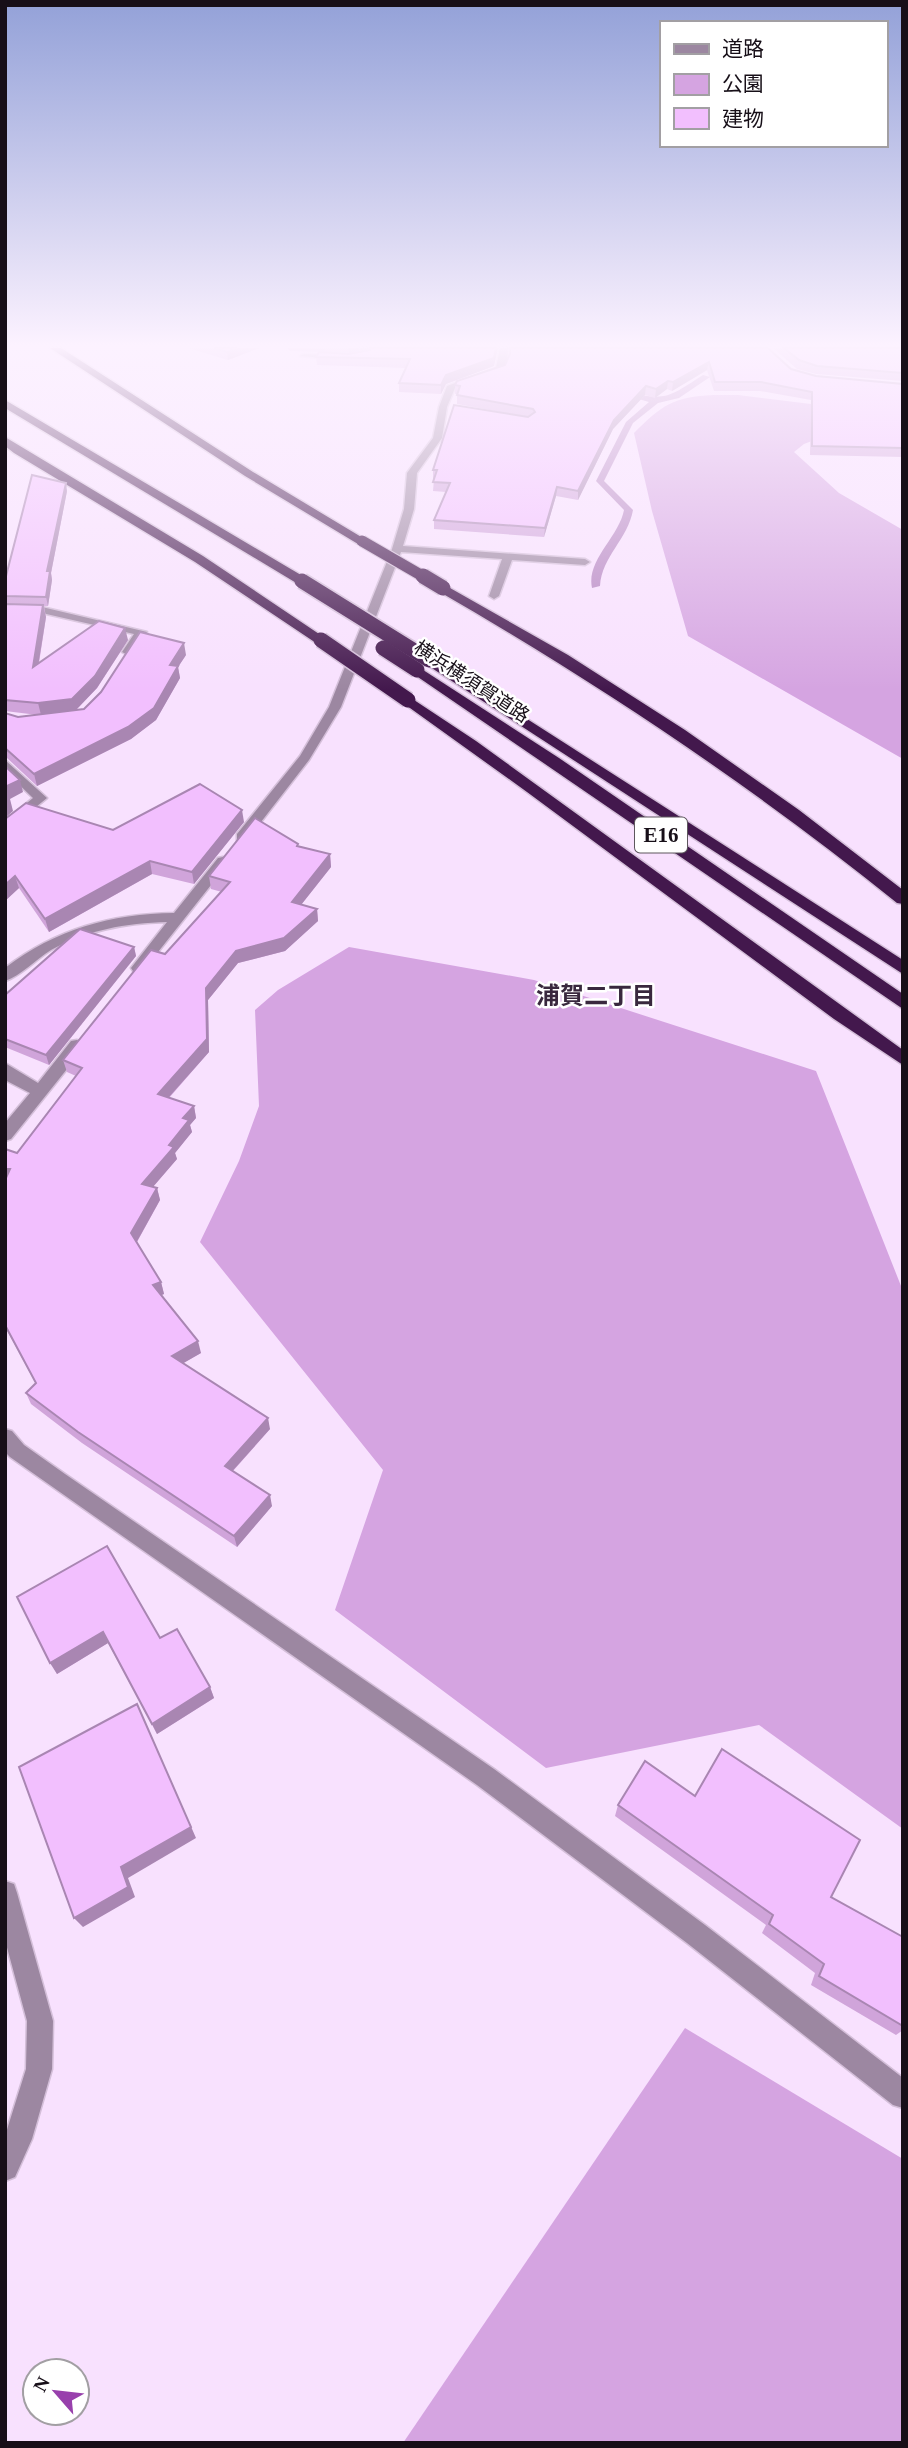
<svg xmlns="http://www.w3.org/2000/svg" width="908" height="2448" viewBox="0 0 908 2448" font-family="'Times New Roman','Noto Sans JP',serif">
	<rect width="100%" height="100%" fill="#f8e1fe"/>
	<g fill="#d5a4e1">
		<path d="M714,395H738L884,413L804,444L794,452L839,493L903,530V759L688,636L652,511L634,433C662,405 673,397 714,395Z"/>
		<path d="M349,947L534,980L816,1071L903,1291V1829L759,1725L546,1768L335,1610L383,1470L200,1242L239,1161L259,1106L255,1010L278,990Z"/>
		<path d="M685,2028L903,2159V2443H403Z"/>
	</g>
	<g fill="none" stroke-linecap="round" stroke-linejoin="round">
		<g fill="#b484c0" fill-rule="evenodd">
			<path d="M287,348L380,349L384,351L380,353L290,351Z"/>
			<path d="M703,375L710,377L679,398L658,403L633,423L604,481L633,510C628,539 602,556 600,586L592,588C586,560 619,537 624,510L596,481L626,422L649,402L618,393L622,391C666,401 666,399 703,375Z"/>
		</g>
		<defs>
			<g id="minor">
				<path d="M360,348H368V357L349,360L300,356L304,354L349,356L361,353Z"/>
				<path d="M500,348H508L507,362L502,372L455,388L447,407L442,438L417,473L414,509L403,546L585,559L590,562L585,565L512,560L499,596L494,599L489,596L502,559L401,552L341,707L309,760L247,840H237V834L300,756L329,707L392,549L404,509L407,473L433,438L439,407L447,386L496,368Z"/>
				<path d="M5,607H42L147,632L132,654L128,655L122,652L134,634L42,613H5Z"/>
				<path d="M5,760L47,798L5,832V821L33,798L5,771Z"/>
				<path d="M223,857L230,861L143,971H133L131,968L167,922C126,923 87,930 51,950C36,959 21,976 5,981V968C56,929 111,914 174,913L218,858Z"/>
				<path d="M77,1040L85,1045L83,1049L11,1139L5,1141V1123L30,1093L5,1080V1063L38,1083L71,1041Z"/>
				<path d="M5,1429L12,1431L24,1445L65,1474L494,1769L705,1925L903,2078V2108L893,2105L687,1943L477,1785L10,1457L5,1452Z"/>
				<path d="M5,1881L14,1884L17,1893L53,2021L52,2069L32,2139L15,2177L5,2181V2136L26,2069L27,2021L5,1940Z"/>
			</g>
			<g id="highway">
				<path d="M50,348H61L253,472L368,541L358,544L245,476Z"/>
				<path d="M5,400L306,578L308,581L302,585L298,584L5,408Z"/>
				<path d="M5,437L203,556L328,640L326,643H316L195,562L14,453L5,446Z"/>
				<path d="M443,584L568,655L685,730L799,810L903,890V904L897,903C752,786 599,684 438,591L437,588Z"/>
				<path d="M429,656L903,960V974L424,663L422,660Z"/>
				<path d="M417,666L559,758L903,994V1009L412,673L410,670Z"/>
				<path d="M408,696L476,741L903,1050V1065L834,1019L527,792L403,703L401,700Z"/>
			</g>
		</defs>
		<use href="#minor" stroke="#d4bfd9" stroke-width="3"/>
		<use href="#highway" stroke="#d4bfd9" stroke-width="3"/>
		<use href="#minor" fill="#9c87a1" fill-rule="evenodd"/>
		<use href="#highway" fill="#43184d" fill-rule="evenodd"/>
		<defs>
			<path id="highway-bridge-far1" d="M362,541L426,578"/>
			<g id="highway-bridge">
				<path d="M423,576L443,588"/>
				<path d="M302,581L429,660"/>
				<path d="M321,640L408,700"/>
				<path d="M383,648L417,670"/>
			</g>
		</defs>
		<use href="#highway-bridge-far1" stroke="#d4bfd9" stroke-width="13" stroke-linecap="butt"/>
		<use href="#highway-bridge" stroke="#d4bfd9" stroke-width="18" stroke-linecap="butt"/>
		<use href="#highway-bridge-far1" stroke="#43184d" stroke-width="11"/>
		<use href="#highway-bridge" stroke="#43184d" stroke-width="15"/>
	</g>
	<g fill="#d0a4da">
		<path d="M188,348H259L228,360Z"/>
		<path d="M324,348H359L358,351L349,353L327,352L494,366L446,384L441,394L399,392V383L406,368L317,365L316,357L325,352Z"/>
		<path d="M510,348L791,369L816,376L903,384V457L810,455L811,400L760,391H714L707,370L672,391L667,389L655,398L645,395L613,429L578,500L556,496L544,537L434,529V520L446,492L433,491L434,479H433V470L528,417L457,404V394H455V385L505,365L510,354Z"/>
		<path d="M773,348H903V381L816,374L797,369Z"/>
		<path d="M67,491L51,573L52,580L48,606H44L46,617L39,663L128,640L97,688L76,710L84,709L186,655L178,667L180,678L156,720L131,739L37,786L7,758H5V713L18,717L38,715L5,711V580Z"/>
		<path d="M5,819L113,830L244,822L194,884L152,874L49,932L19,888L5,901Z"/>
		<path d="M299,846L330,854L331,867L301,905L317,909L318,921L285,951L238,963L208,1000L209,1052L169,1098L194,1106L196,1118L190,1125L192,1132L175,1153L177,1159L153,1187L157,1188L160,1200L137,1242L161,1282L164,1294L161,1295L201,1353L183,1363L270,1429L233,1471L272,1506L237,1547L82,1443L31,1404L26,1393L36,1384L5,1327V1149L17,1153L76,1076L67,1072L63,1060L165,954L222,892L211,889L209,876Z"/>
		<path d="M134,947L136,956L49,1065L5,1047V995Z"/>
		<path d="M17,1597L160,1638L210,1687L214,1698L157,1734L108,1643L57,1674Z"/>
		<path d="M618,1805L831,1897L903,1937V2030L896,2035L811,1985L815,1973L762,1933L766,1925L615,1816Z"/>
	</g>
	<g fill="#a986b2">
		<path d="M237,348H259L228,360L227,352Z"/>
		<path d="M348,348H359L358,351L349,353Z"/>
		<path d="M496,348H498L494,366L446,384L441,394V385L446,375Z"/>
		<path d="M709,362L707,370L672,391L673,382Z"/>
		<path d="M668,381L667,389L655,398L656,389Z"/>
		<path d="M646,386L645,395L613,429L578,500V491L614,420Z"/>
		<path d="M66,483L67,491L51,573L52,580L48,606L46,597L47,571Z"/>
		<path d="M557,487L556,496L544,537L545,528Z"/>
		<path d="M43,605L46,617L36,679L33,667Z"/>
		<path d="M125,628L128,640L97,688L75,711L41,715L38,703Z"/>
		<path d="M184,643L186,655L178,667L180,678L156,720L131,739L37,786L34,774L170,665Z"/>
		<path d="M20,780L23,792L10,799L13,811L5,818V787Z"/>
		<path d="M242,810L244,822L194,884L192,872Z"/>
		<path d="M330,854L331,867L293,915L292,902Z"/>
		<path d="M150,861L152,874L49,932L45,919Z"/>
		<path d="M15,876L19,888L5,901V885Z"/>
		<path d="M317,909L318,921L285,951L238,963L208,1000L209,1052L161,1106L158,1094L206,988L236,951Z"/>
		<path d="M134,947L136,956L49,1065L46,1055Z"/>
		<path d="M194,1106L196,1118L190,1125L192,1132L175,1153L177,1159L145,1196L142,1184L169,1145L183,1118Z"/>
		<path d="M5,1169H10L5,1182Z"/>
		<path d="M157,1188L160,1200L135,1245L131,1233Z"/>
		<path d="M161,1282L164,1294L157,1297L153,1285Z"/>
		<path d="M198,1341L201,1353L175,1368L172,1356Z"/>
		<path d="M268,1418L270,1429L227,1477L225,1466Z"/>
		<path d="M270,1495L272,1506L237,1547L234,1536Z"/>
		<path d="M103,1632L108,1643L57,1674L50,1663Z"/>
		<path d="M210,1687L214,1698L157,1734L152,1724Z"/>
		<path d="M143,1717L196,1838L128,1878L135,1897L83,1927L74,1918L121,1867Z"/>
	</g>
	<g fill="#f2bffe" stroke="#a986b2" stroke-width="2">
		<path d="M214,348H237L227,352Z"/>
		<path d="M370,348H496L494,358L446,375L441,385L399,383L410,359L316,357L319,352L349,354L370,350Z"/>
		<path d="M510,348H768L791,369L816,376L903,384V448L812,446V392L761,382H715L709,362L673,382L668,381L656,389L646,386L614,420L578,491L557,487L545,528L434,520L450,483L433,482L437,470H433L454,405L528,417L535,412L533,409L457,395L460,386L455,385L457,381L505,365L510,354Z"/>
		<path d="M784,348H903V373L817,366L799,360Z"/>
		<path d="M32,475L66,483L47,571H50L46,597L5,596V580Z"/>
		<path d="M5,604L43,605L33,667L99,621L125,628L95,676L72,699L38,703L5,700Z"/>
		<path d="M140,632L184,643L170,665L178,666L154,708L128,727L34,774L5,748V713L18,717L84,709L101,692Z"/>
		<path d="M5,766L20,780L5,787Z"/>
		<path d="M200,784L242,810L192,872L150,861L45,919L15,876L5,885V819L26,803L113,830Z"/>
		<path d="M255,818L298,844L297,846L330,854L292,902L317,909L284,938L236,951L206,988L207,1039L158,1094L194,1106L183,1118L189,1120L169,1145L174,1147L142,1184L157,1188L131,1233L161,1282L153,1285L198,1341L172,1356L268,1418L225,1466L270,1495L234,1536L78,1432L26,1393L36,1383L5,1325V1180L10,1169H5V1149L17,1153L82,1068L63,1060L151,950L165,954L230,882L209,876Z"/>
		<path d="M80,929L134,947L46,1055L5,1039V995Z"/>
		<path d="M107,1546L160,1638L177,1629L210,1687L152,1724L103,1632L50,1663L17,1597Z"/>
		<path d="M137,1704L191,1827L121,1867L128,1887L74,1918L19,1767Z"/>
		<path d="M722,1749L860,1840L831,1897L903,1937V2026L819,1976L824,1964L769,1924L773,1915L618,1805L645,1761L695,1796Z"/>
	</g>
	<linearGradient id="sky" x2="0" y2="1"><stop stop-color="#93a1d8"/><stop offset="0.5" stop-color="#fcf2ff"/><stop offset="1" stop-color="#fcf2ff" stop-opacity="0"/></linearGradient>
	<rect width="908" height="690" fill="url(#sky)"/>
	<g text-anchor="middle" stroke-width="5" stroke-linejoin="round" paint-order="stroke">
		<g font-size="19" fill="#170f18" stroke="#fff">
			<text transform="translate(472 681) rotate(33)" y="7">横浜横須賀道路</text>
		</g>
		<rect fill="#fff" stroke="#5d575d" stroke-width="2" x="635" y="817.5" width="52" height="35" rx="5"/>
		<g font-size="21" font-weight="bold" fill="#170f18">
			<text x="661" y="842">E16</text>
		</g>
		<g font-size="24" font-weight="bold" fill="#39283e" stroke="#fff">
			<text x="596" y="1004">浦賀二丁目</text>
		</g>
	</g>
	<rect width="908" height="2448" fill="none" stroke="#170f18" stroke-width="14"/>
	<rect x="660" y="21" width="228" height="126" fill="#ffffff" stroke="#a29fa3" stroke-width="2"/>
	<rect x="674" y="44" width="35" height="10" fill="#9c87a1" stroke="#a29fa3" stroke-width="2"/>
	<text x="722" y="56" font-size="21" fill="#170f18">道路</text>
	<rect x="674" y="74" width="35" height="21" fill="#d5a4e1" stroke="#a29fa3" stroke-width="2"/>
	<text x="722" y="91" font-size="21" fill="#170f18">公園</text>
	<rect x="674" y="108" width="35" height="21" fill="#f2bffe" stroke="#a29fa3" stroke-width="2"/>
	<text x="722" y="126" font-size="21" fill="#170f18">建物</text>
	<g transform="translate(56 2392) rotate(298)"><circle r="33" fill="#ffffff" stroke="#a29fa3" stroke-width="2"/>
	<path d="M0-5L12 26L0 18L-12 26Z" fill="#9840ac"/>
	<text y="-10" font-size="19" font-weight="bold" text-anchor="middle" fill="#170f18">N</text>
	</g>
</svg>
